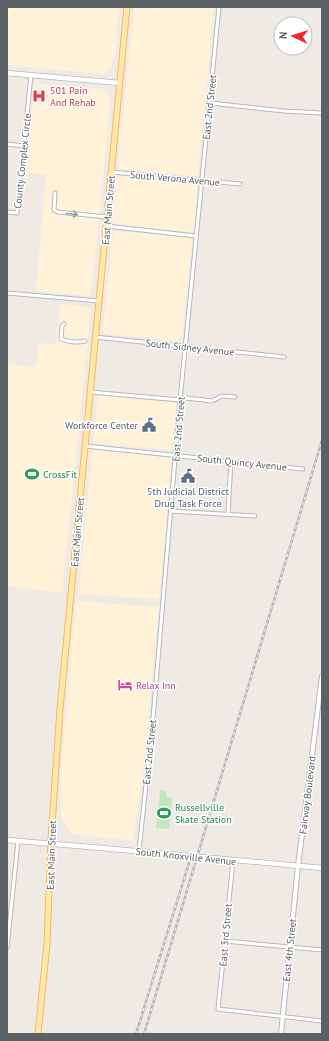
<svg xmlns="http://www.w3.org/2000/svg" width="329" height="1041" viewBox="0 0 329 1041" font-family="'PT Sans',sans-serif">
	<rect width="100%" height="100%" fill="#efebe4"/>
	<g fill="#fff2d9">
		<path d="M7,7H119L115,55L110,69L103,74L7,65Z"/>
		<path d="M134,7H214L198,175L196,176L120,169L118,166Z"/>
		<path d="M34,83L103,89L110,96V109L91,295L87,296L36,291V289L46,175L25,172Z"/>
		<path d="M120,175L196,182L198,184L194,231L189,232L114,224L113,222L117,177Z"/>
		<path d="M117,231L188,238L192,240L182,341L105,334L103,331L113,233Z"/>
		<path d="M60,304L84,306L91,310L62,593L7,586V364L36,367L38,343L56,344Z"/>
		<path d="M98,395L177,403L172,450L93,443Z"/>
		<path d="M94,450L170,457L172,460L159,599L79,594L92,451Z"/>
		<path d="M78,601L159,607L142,781L133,841L71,834L61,818V773L76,602Z"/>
	</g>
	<path fill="#c4e7bf" d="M160,790L166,791V797L172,798L169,829L156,828Z"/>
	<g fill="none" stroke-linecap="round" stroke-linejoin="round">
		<defs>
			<g id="minor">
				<path d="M210,103L284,111L322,113"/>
				<path d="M7,144L24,146"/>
				<path d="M111,172L240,184"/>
				<path d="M55,193L54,210L58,212L107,217"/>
				<path d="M7,212L17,213L31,75"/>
				<path d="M106,226L196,236"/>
				<path d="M7,293L99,301"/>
				<path d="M64,324L62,326L61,339C69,342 77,343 85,341"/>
				<path d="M95,337L284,357"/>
				<path d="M90,392L180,400L186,398L212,401L222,396L235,397"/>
				<path d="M85,446L303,469"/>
				<path d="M171,511L255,516"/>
				<path d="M228,514L231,461"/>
				<path d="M139,851L153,718L180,400L219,7"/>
				<path d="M233,861L218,1009L322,1021"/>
				<path d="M225,941L322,950"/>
				<path d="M7,948L18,841"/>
			</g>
			<path id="tertiary" d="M281,1034L298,866L322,676"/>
			<g id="secondary">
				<path d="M7,73L120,83"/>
				<path d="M7,840L102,848L322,868"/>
			</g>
			<path id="primary" d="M38,1034L47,944L51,839L60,709L127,7"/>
		</defs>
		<use href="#minor" stroke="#b5b8bb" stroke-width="5"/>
		<use href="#tertiary" stroke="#b5b8bb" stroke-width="6"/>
		<use href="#secondary" stroke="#b5babf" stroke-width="6"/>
		<use href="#primary" stroke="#f6b956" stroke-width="7"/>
		<use href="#minor" stroke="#fff" stroke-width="3"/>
		<use href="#tertiary" stroke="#fff" stroke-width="4"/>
		<use href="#secondary" stroke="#fff" stroke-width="4.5"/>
		<use href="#primary" stroke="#ffe8a9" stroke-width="5"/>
		<defs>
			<g id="rail">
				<path d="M136,1034L189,863"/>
				<path d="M144,1034L322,440"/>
			</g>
		</defs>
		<use href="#rail" stroke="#b3b4b5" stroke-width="2.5"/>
		<use href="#rail" stroke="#fff" stroke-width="1" stroke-dasharray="3" stroke-linecap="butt"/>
	</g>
	<defs><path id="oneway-shaft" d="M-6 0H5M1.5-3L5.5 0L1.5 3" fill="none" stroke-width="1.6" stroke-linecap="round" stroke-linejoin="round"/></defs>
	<use stroke="#9da0a3" href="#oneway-shaft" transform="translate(72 214) rotate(5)"/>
	<defs>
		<symbol id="hospital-bare" viewBox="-9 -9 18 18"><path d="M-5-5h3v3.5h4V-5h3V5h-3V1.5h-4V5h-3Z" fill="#e0444e" stroke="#fff" stroke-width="2.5" paint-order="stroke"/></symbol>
		<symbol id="civic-bare" viewBox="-9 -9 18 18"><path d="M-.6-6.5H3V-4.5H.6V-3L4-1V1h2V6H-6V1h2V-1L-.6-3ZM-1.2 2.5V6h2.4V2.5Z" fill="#5c6f8a" stroke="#fff" stroke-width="2.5" paint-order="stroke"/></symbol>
		<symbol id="stadium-bare" viewBox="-9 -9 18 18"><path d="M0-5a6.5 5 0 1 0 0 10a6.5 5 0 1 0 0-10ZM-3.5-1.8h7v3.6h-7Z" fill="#2e9e5b" stroke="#fff" stroke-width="2.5" paint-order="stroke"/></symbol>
		<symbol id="hotel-bare" viewBox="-9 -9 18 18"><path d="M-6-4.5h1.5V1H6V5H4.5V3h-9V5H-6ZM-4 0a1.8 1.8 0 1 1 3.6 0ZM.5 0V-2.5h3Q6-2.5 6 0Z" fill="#d1479c" stroke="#fff" stroke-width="2.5" paint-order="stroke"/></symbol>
	</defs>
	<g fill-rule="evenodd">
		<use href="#hospital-bare" x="29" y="86" width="20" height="20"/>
		<use href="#civic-bare" x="139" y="415" width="20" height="20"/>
		<use href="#stadium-bare" x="22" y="464" width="20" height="20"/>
		<use href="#civic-bare" x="178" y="466" width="20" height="20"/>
		<use href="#hotel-bare" x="115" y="675" width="20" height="20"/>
		<use href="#stadium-bare" x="154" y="803" width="20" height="20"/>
	</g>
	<g text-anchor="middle" stroke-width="3" stroke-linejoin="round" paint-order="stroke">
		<g font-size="10" fill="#be3a42" stroke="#fff" text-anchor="start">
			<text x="50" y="94">501 Pain<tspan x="50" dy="12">And Rehab</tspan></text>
		</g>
		<g font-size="10" fill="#5c6165" stroke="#fff">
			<text transform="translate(209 107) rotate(-84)" y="4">East 2nd Street</text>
			<text transform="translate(22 161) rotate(-84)" y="4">County Complex Circle</text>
			<text transform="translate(175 178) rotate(5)" y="4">South Verona Avenue</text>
			<text transform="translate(108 210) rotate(-85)" y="4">East Main Street</text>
			<text transform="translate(190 347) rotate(6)" y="4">South Sidney Avenue</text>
			<text transform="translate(178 429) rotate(-85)" y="4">East 2nd Street</text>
			<text transform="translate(242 462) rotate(6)" y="4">South Quincy Avenue</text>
			<text transform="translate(77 532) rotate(-85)" y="4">East Main Street</text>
			<text transform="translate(149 752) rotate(-84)" y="4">East 2nd Street</text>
			<text transform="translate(307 795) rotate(-83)" y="4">Fairway Boulevard</text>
			<text transform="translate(51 855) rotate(-88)" y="4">East Main Street</text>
			<text transform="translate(186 856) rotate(6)" y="4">South Knoxville Avenue</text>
			<text transform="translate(225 935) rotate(-85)" y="4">East 3rd Street</text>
			<text transform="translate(289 950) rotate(-84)" y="4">East 4th Street</text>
		</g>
		<g font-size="10" fill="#4e5e75" stroke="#fff" text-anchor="end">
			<text x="138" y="429">Workforce Center</text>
			<text x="188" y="495" text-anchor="middle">5th Judicial District<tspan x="188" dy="12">Drug Task Force</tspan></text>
		</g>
		<g font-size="10" fill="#27864d" stroke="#fff" text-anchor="start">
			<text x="43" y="478">CrossFit</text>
			<text x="175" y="811">Russellville<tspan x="175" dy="12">Skate Station</tspan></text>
		</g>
		<g font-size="10" fill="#b23c85" stroke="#fff" text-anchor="start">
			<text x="136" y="689">Relax Inn</text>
		</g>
	</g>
	<rect width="329" height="1041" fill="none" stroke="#5c6165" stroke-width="16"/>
	<g transform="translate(293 36) rotate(274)"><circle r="19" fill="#ffffff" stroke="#bec0c1"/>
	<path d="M0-3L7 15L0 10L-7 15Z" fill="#ef2a2e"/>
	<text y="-6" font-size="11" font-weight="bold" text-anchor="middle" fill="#5c6165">N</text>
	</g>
</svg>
